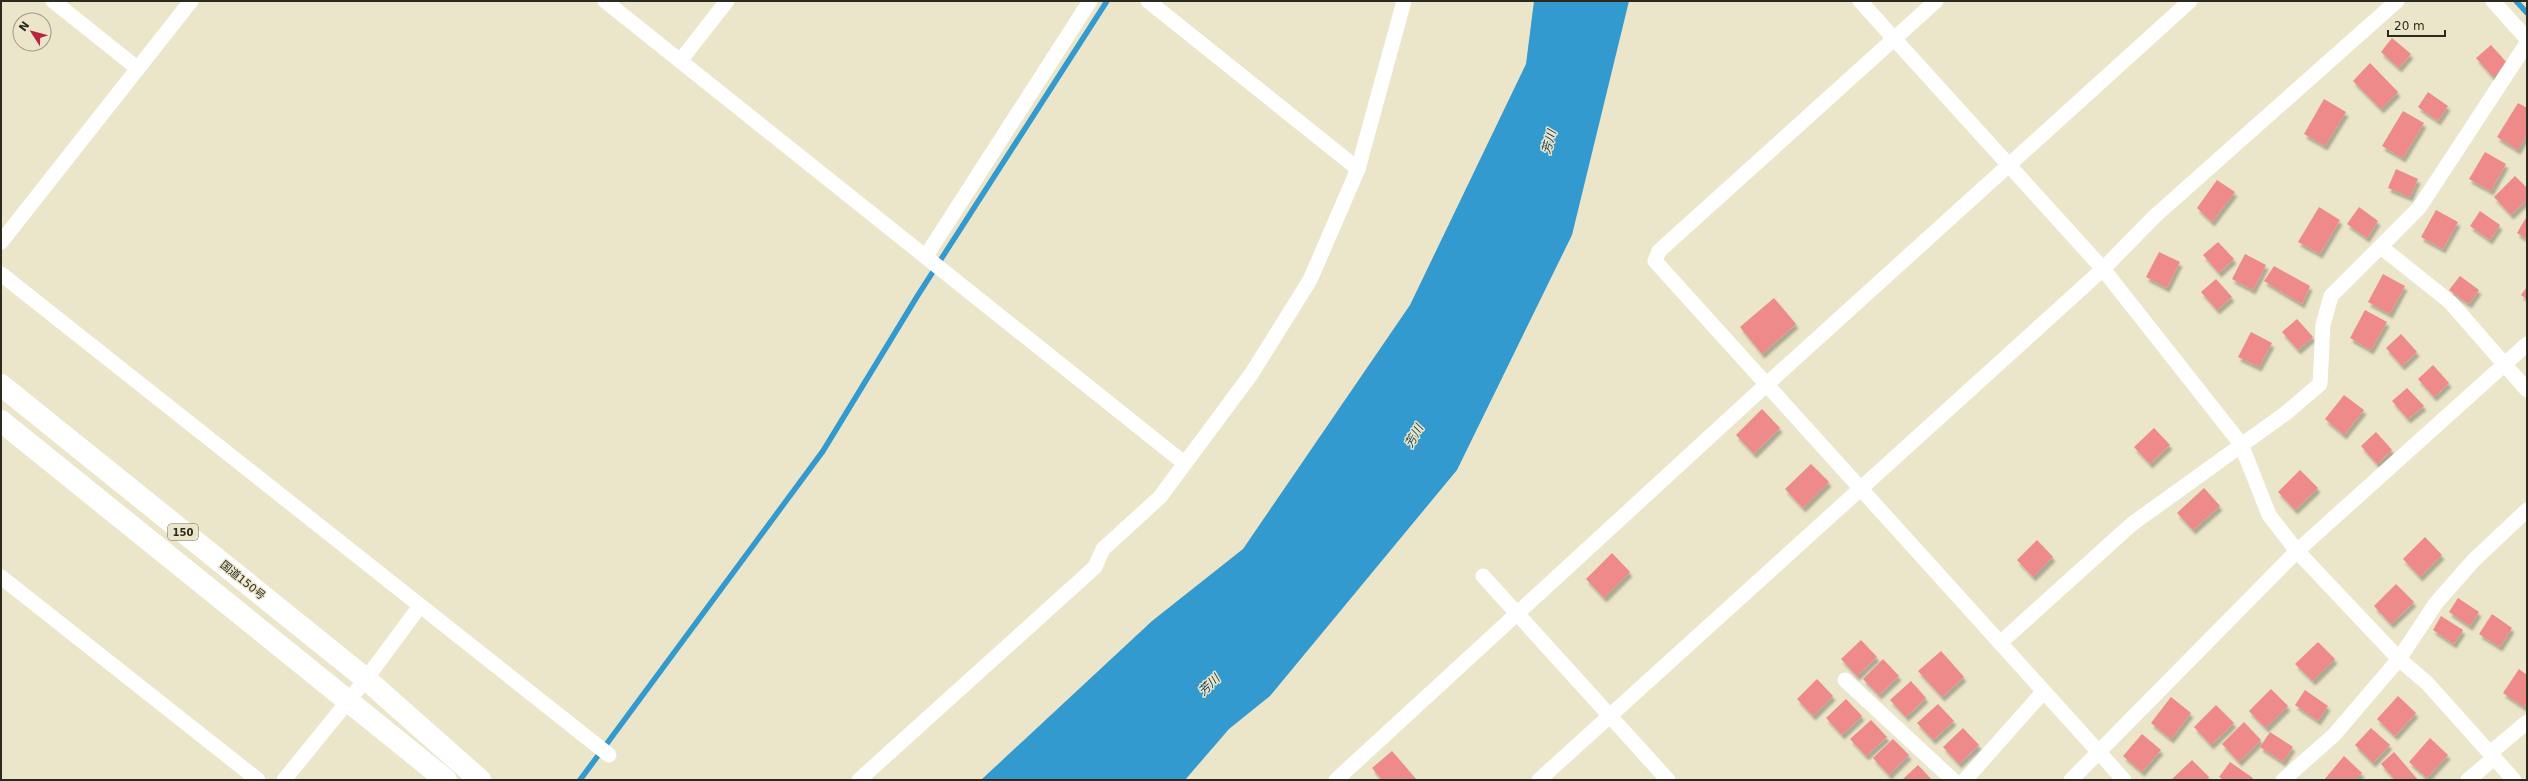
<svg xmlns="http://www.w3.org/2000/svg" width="2528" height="781" viewBox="0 0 2528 781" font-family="'DejaVu Sans','Noto Sans JP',sans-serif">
	<defs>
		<filter id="shadow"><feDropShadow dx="2.5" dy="4.5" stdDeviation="1" flood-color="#0004"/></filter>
	</defs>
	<rect width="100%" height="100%" fill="#ebe5c9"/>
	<path fill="#339ad0" d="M1534,1H1629L1572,235L1457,470L1270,696L1229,729L1185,780H981L1152,621L1243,549L1410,305L1526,64Z"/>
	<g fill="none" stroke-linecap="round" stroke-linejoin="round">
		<g stroke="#339ad0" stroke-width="5.5">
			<path d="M2516,1L2527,13"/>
			<path d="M580,780L823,451L918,295L1107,1"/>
		</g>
	</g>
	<g fill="#ee8a8a" filter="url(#shadow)">
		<path d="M2392,38L2411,54L2399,68L2381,52Z"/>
		<path d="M2491,45L2507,63L2493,77L2476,58Z"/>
		<path d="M2370,63L2398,92L2381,109L2353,81Z"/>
		<path d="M2428,92L2448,106L2438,121L2418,107Z"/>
		<path d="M2324,99L2346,112L2325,146L2304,134Z"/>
		<path d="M2518,103L2527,108V135L2518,150L2497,137Z"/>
		<path d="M2403,111L2424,123L2403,158L2382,146Z"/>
		<path d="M2485,152L2506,164L2491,191L2469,179Z"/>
		<path d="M2396,169L2418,179L2410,197L2388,188Z"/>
		<path d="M2515,176L2527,188V200L2511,215L2494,197Z"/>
		<path d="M2217,180L2235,192L2212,222L2197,208Z"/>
		<path d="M2319,207L2340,220L2320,254L2298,242Z"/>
		<path d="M2359,207L2378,221L2367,238L2347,224Z"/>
		<path d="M2436,210L2458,222L2443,249L2421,237Z"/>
		<path d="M2480,211L2500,225L2490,240L2470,226Z"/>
		<path d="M2527,216V239L2517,233Z"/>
		<path d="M2218,242L2234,259L2219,273L2203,255Z"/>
		<path d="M2159,252L2180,262L2167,288L2146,277Z"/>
		<path d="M2245,254L2266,265L2253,290L2232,279Z"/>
		<path d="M2274,266L2310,286L2302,304L2264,281Z"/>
		<path d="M2383,274L2405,286L2390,314L2368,302Z"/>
		<path d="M2460,276L2479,290L2469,304L2449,290Z"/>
		<path d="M2216,279L2232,297L2217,310L2201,292Z"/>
		<path d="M2527,287V299L2521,295Z"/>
		<path d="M1774,298L1796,324L1762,354L1740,327Z"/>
		<path d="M2365,310L2387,322L2371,350L2350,338Z"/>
		<path d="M2297,319L2313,337L2298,350L2282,332Z"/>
		<path d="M2251,332L2272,343L2259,367L2238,357Z"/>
		<path d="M2401,334L2417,352L2402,366L2386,348Z"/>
		<path d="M2433,365L2449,383L2434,397L2418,379Z"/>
		<path d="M2407,388L2424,406L2408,419L2392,401Z"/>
		<path d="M2344,395L2364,410L2344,435L2325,419Z"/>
		<path d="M1762,409L1780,428L1754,454L1736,435Z"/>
		<path d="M2154,428L2170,445L2150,464L2134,447Z"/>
		<path d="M2376,432L2392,450L2377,464L2361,446Z"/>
		<path d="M1811,464L1829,482L1803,508L1785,489Z"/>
		<path d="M2300,470L2318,488L2295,510L2278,492Z"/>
		<path d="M2204,488L2220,506L2193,530L2177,513Z"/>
		<path d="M2425,537L2442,555L2420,577L2403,559Z"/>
		<path d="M2037,540L2053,557L2033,577L2017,560Z"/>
		<path d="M1612,553L1630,572L1604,598L1586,579Z"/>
		<path d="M2396,584L2414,602L2391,624L2374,606Z"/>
		<path d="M2458,598L2479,612L2470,626L2449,612Z"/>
		<path d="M2492,614L2512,628L2500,647L2479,634Z"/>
		<path d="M2441,616L2463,630L2454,644L2433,630Z"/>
		<path d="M1861,640L1877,657L1857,676L1841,659Z"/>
		<path d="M2318,642L2335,659L2313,681L2295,664Z"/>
		<path d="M1941,651L1964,677L1942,697L1918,671Z"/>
		<path d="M1883,659L1899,676L1879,695L1863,679Z"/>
		<path d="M2519,669L2527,675V702L2524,707L2503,693Z"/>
		<path d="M1817,679L1833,696L1813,716L1797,699Z"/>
		<path d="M1911,681L1926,698L1906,717L1890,700Z"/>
		<path d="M2271,689L2288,706L2266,728L2249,711Z"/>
		<path d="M2305,690L2328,706L2318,721L2295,705Z"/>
		<path d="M2398,696L2416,713L2395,736L2377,719Z"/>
		<path d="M2171,697L2191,713L2171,739L2151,723Z"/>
		<path d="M1846,699L1862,716L1842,735L1826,718Z"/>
		<path d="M1938,704L1954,721L1933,740L1917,723Z"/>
		<path d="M2216,705L2234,723L2211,745L2194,727Z"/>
		<path d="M1871,720L1887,737L1866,756L1850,739Z"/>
		<path d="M2244,722L2261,740L2239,762L2222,744Z"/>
		<path d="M1963,728L1979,745L1959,764L1943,747Z"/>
		<path d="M2371,728L2390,745L2373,763L2355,745Z"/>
		<path d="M2270,732L2293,747L2283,762L2260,747Z"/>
		<path d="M2142,734L2161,750L2142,772L2123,756Z"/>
		<path d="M2430,738L2448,755L2427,778L2409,762Z"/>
		<path d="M1893,739L1909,755L1889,775L1873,758Z"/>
		<path d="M1392,751L1416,779L1415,780H1382L1372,768Z"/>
		<path d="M2394,752L2418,780H2395L2381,764Z"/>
		<path d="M2344,756L2362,773L2355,780H2324Z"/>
		<path d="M2192,760L2209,777L2206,780H2171Z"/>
		<path d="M2230,762L2253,778L2251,780H2224L2219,777Z"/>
		<path d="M1918,765L1932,780H1902Z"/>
	</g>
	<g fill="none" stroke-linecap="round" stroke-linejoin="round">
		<g stroke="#fff" stroke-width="15">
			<path d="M53,1L137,68"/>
			<path d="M605,1L1184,463"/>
			<path d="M1148,1L1358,169"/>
			<path d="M1860,1L2103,269L2241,444L2269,515L2297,551L2399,659L2427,683L2514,780"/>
			<path d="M1936,1L1659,251L1655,261L2124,780"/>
			<path d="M2493,1L2527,39"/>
			<path d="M680,61L727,1"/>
			<path d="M1,242L191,1"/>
			<path d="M2381,247L2450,302L2527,390"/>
			<path d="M926,256L1090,1"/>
			<path d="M1,274L609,755"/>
			<path d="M1483,576L1668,780"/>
			<path d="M1,577L258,780"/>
			<path d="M2000,643L2132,524L2286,413L2320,384L2323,325L2331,296L2419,208L2527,43"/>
			<path d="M1845,680L1953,780"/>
			<path d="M2490,753L2527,722"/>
			<path d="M284,780L366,679L420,606"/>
			<path d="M859,780L1095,567L1103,549L1160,497L1252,373L1310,280L1358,169L1404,1"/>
			<path d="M1336,780L1767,384L2190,1"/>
			<path d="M1539,780L2103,269L2155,216L2397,1"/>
			<path d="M1965,780L2044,691"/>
			<path d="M2071,780L2297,551L2527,344"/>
			<path d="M2283,780L2334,735L2399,659L2436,603L2473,561L2527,510"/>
			<path d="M2468,780L2494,758"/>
		</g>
		<g stroke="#fff" stroke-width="22">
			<path d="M1,385L366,679L480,780"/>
			<path d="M1,421L446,780"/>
		</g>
	</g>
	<g text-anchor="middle" stroke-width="3" stroke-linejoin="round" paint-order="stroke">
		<rect fill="#ebe5c9" stroke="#656252" stroke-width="1" x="168" y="524" width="30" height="16" rx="3"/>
		<g font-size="10" font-weight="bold" fill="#2c2a1f">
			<text x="183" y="536">150</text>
		</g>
		<g font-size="11" fill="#2c2a1f" stroke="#ebe5c9">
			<text transform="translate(243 580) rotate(39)" y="4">国道150号</text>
		</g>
		<g font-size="12" font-style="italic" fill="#123c53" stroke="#ebe5c9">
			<text transform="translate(1549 142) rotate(-74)" y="4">芳川</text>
			<text transform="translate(1414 436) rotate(-60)" y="4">芳川</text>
			<text transform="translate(1209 685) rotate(-44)" y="4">芳川</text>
		</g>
	</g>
	<rect width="2528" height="781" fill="none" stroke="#2c2a1f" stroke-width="4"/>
	<g transform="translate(32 32) rotate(306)"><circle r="19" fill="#ebe5c9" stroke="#9f9a85"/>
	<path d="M0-3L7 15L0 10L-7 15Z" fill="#b6253e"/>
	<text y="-6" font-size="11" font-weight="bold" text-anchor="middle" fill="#2c2a1f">N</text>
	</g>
	<path d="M2388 30v6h57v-6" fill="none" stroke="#2c2a1f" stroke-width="2"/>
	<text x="2394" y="30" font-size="12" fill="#2c2a1f" stroke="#ebe5c9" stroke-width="3" paint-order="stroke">20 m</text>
</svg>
